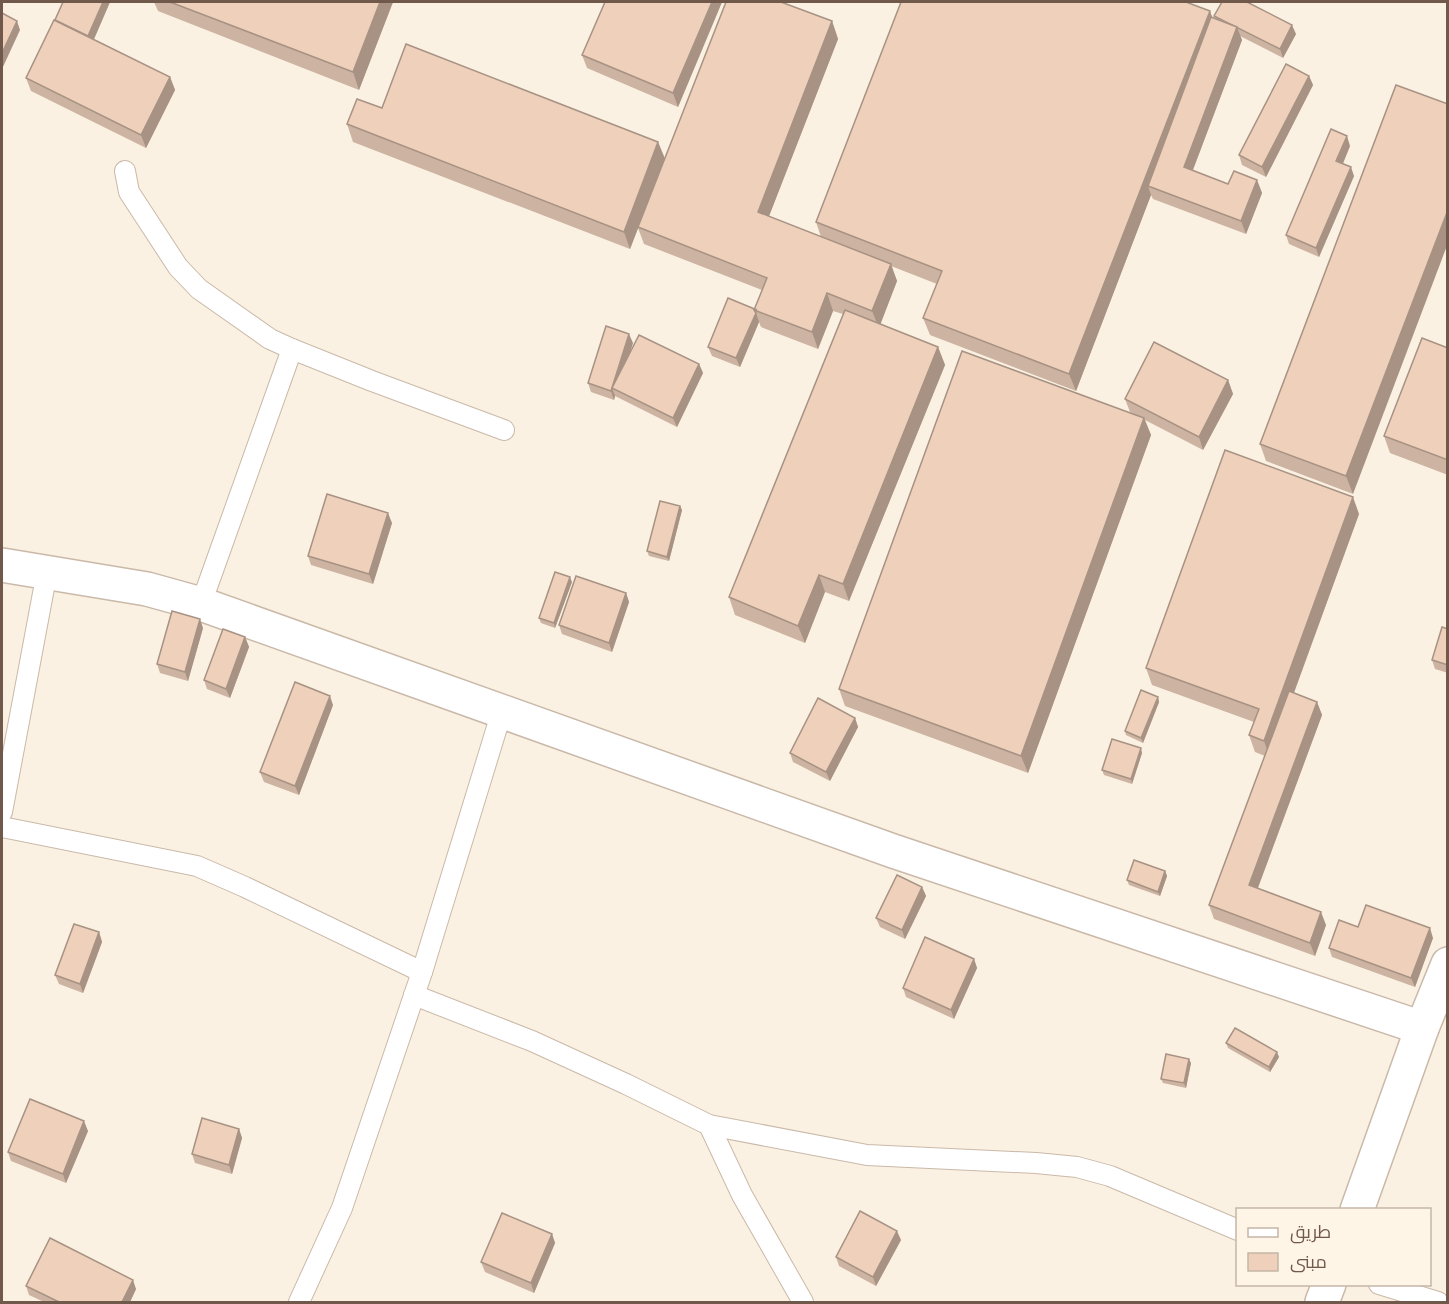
<svg xmlns="http://www.w3.org/2000/svg" width="1449" height="1304" viewBox="0 0 1449 1304" font-family="Helvetica,Cairo,sans-serif">
	<rect width="100%" height="100%" fill="#faf1e2"/>
	<g fill="none" stroke-linecap="round" stroke-linejoin="round">
		<defs>
			<g id="lane">
				<path d="M125,171L129,192L178,267L199,289L270,339L292,349L372,381L504,430"/>
				<path d="M201,604L292,349"/>
				<path d="M2,812L47,572"/>
				<path d="M2,827L197,866L245,887L422,972"/>
				<path d="M414,995L532,1041L626,1084L709,1125L867,1155L1036,1163L1077,1167L1110,1176L1238,1230"/>
				<path d="M709,1125L742,1195L803,1302"/>
				<path d="M1379,1284L1438,1302"/>
				<path d="M299,1302L342,1208L422,972L502,711"/>
			</g>
			<g id="street">
				<path d="M2,565L147,589L201,604L893,851L1422,1028"/>
				<path d="M1357,1210L1422,1028L1448,964"/>
				<path d="M1322,1302L1329,1284"/>
			</g>
		</defs>
		<use href="#lane" stroke="#cab9a9" stroke-width="22"/>
		<use href="#street" stroke="#cab9a9" stroke-width="36"/>
		<use href="#lane" stroke="#fff" stroke-width="20"/>
		<use href="#street" stroke="#fff" stroke-width="33"/>
	</g>
	<g fill="#cdb3a1">
		<path d="M63,2H110L94,39L170,77L175,90L146,148L31,91L26,78L55,20Z"/>
		<path d="M154,2H393L359,90L158,11Z"/>
		<path d="M605,2H722L678,107L587,68L582,55Z"/>
		<path d="M1210,11L1212,18L1215,19L1214,16L1296,34L1283,58L1240,36L1242,40L1193,170L1228,184L1257,180L1262,193L1246,234L1153,199L1151,195L1076,391L930,335L923,318L937,284L891,266L897,281L880,324L938,347L945,365L849,601L825,592L805,643L735,615L729,597L843,314L833,311L818,349L761,327L759,322L740,367L712,356L708,347L755,310L762,290L644,244L638,228L630,249L353,142L347,124L382,108L658,142L665,159L832,21L838,39L769,216L821,237L816,222Z"/>
		<path d="M1309,76L1313,85L1266,177L1242,165L1239,155Z"/>
		<path d="M1396,85L1353,494L1266,461L1260,444Z"/>
		<path d="M1350,146L1342,164L1354,176L1319,257L1289,244L1286,235Z"/>
		<path d="M633,343L629,355L699,364L703,373L677,427L615,396L614,400L591,392L588,383Z"/>
		<path d="M1448,348V475L1390,453L1384,436Z"/>
		<path d="M1228,380L1233,394L1203,450L1145,420L1151,435L1028,773L845,706L839,689L1134,414L1130,412L1125,399Z"/>
		<path d="M680,506L682,510L669,561L649,556L647,551Z"/>
		<path d="M1359,514L1294,693L1317,702L1322,715L1258,888L1326,925L1315,956L1214,919L1209,905L1265,756L1255,752L1249,735L1254,722L1152,685L1146,668Z"/>
		<path d="M392,523L373,584L311,565L308,556Z"/>
		<path d="M572,582L555,628L541,623L539,618Z"/>
		<path d="M626,593L629,602L612,652L562,634L559,625Z"/>
		<path d="M203,628L188,681L160,673L157,664Z"/>
		<path d="M1448,629V673L1435,669L1432,660Z"/>
		<path d="M245,637L249,647L230,698L207,689L204,680Z"/>
		<path d="M1158,697L1159,702L1143,743L1126,735L1125,731Z"/>
		<path d="M333,705L299,795L264,782L260,772Z"/>
		<path d="M855,718L858,727L830,781L793,762L790,753Z"/>
		<path d="M1142,753L1132,784L1104,775L1102,770Z"/>
		<path d="M1165,871L1167,876L1160,896L1129,885L1127,880Z"/>
		<path d="M922,887L926,896L905,939L880,927L876,918Z"/>
		<path d="M1358,927L1433,938L1415,987L1332,957L1329,948Z"/>
		<path d="M99,932L102,942L83,993L59,984L55,975Z"/>
		<path d="M974,959L977,968L954,1019L906,997L903,988Z"/>
		<path d="M1226,1043L1279,1057L1270,1072L1228,1048Z"/>
		<path d="M1191,1063L1186,1088L1163,1083L1161,1079Z"/>
		<path d="M239,1129L242,1138L232,1174L195,1163L192,1154Z"/>
		<path d="M88,1131L66,1183L11,1161L8,1152Z"/>
		<path d="M552,1234L555,1243L534,1293L485,1272L481,1262Z"/>
		<path d="M901,1240L876,1286L839,1266L836,1257Z"/>
		<path d="M26,1286L136,1289L130,1302H44L29,1295Z"/>
	</g>
	<g fill="#a79283">
		<path d="M103,2H110L91,46L87,37Z"/>
		<path d="M380,2H393L359,90L353,72Z"/>
		<path d="M712,2H722L678,107L673,93Z"/>
		<path d="M1210,11L1216,28L1148,186L1151,195L1076,391L1069,374Z"/>
		<path d="M17,21L20,30L2,69V53Z"/>
		<path d="M832,21L838,39L764,229L758,212Z"/>
		<path d="M1292,25L1296,34L1283,58L1280,49Z"/>
		<path d="M1237,27L1242,40L1189,180L1184,167Z"/>
		<path d="M1309,76L1313,85L1266,177L1262,167Z"/>
		<path d="M170,77L175,90L146,148L141,135Z"/>
		<path d="M1347,136L1350,146L1340,171L1336,161Z"/>
		<path d="M658,142L665,159L630,249L624,232Z"/>
		<path d="M1351,167L1354,176L1319,257L1316,248Z"/>
		<path d="M1257,180L1262,193L1246,234L1241,221Z"/>
		<path d="M1448,210V243L1353,494L1346,476Z"/>
		<path d="M891,264L897,281L879,328L872,311Z"/>
		<path d="M827,293L833,311L818,349L812,332Z"/>
		<path d="M756,313L759,322L740,367L736,358Z"/>
		<path d="M629,334L633,343L617,390L612,388L615,396L614,400L611,391Z"/>
		<path d="M938,347L945,365L849,601L843,584Z"/>
		<path d="M699,364L703,373L677,427L673,418Z"/>
		<path d="M1228,380L1233,394L1203,450L1199,437Z"/>
		<path d="M1144,418L1151,435L1028,773L1021,756Z"/>
		<path d="M1353,497L1359,514L1270,758L1264,741Z"/>
		<path d="M680,506L682,510L669,561L667,557Z"/>
		<path d="M388,513L392,523L373,584L369,574Z"/>
		<path d="M819,575L825,592L805,643L798,626Z"/>
		<path d="M570,577L572,582L555,628L554,623Z"/>
		<path d="M626,593L629,602L612,652L609,643Z"/>
		<path d="M200,619L203,628L188,681L185,672Z"/>
		<path d="M245,637L249,647L230,698L226,689Z"/>
		<path d="M330,696L333,705L299,795L295,786Z"/>
		<path d="M1158,697L1159,702L1143,743L1141,738Z"/>
		<path d="M1317,702L1322,715L1254,898L1249,885Z"/>
		<path d="M855,718L858,727L830,781L826,772Z"/>
		<path d="M1141,748L1142,753L1132,784L1131,779Z"/>
		<path d="M1165,871L1167,876L1160,896L1158,892Z"/>
		<path d="M922,887L926,896L905,939L902,930Z"/>
		<path d="M1321,912L1326,925L1315,956L1310,943Z"/>
		<path d="M1430,928L1433,938L1415,987L1411,978Z"/>
		<path d="M99,932L102,942L83,993L80,984Z"/>
		<path d="M974,959L977,968L954,1019L951,1010Z"/>
		<path d="M1277,1052L1279,1057L1270,1072L1269,1067Z"/>
		<path d="M1189,1059L1191,1063L1186,1088L1184,1083Z"/>
		<path d="M84,1121L88,1131L66,1183L63,1174Z"/>
		<path d="M239,1129L242,1138L232,1174L229,1165Z"/>
		<path d="M897,1231L901,1240L876,1286L873,1277Z"/>
		<path d="M552,1234L555,1243L534,1293L531,1283Z"/>
		<path d="M133,1280L136,1289L130,1302H122Z"/>
	</g>
	<g fill="#eed0bb" stroke="#a79283" stroke-width="1.5">
		<path d="M63,2H103L88,36L55,20Z"/>
		<path d="M170,2H380L353,72Z"/>
		<path d="M605,2H712L673,93L582,55Z"/>
		<path d="M726,2H781L832,21L758,212L891,264L872,311L827,293L812,332L754,310L767,278L638,227Z"/>
		<path d="M901,2H1186L1210,11L1069,374L923,318L942,271L816,222Z"/>
		<path d="M1222,2H1247L1292,25L1280,49L1214,16Z"/>
		<path d="M2,13L17,21L2,53Z"/>
		<path d="M1211,17L1237,27L1184,167L1228,184L1234,171L1257,180L1241,221L1148,186Z"/>
		<path d="M54,20L170,77L141,135L26,78Z"/>
		<path d="M406,44L658,142L624,232L347,124L357,99L382,108Z"/>
		<path d="M1286,64L1309,76L1262,167L1239,155Z"/>
		<path d="M1396,85L1448,104V210L1346,476L1260,444Z"/>
		<path d="M1331,129L1347,136L1336,161L1351,167L1316,248L1286,235Z"/>
		<path d="M728,298L757,310H754L756,313L736,358L708,347Z"/>
		<path d="M845,310L938,347L843,584L819,575L798,626L729,597Z"/>
		<path d="M606,326L629,334L611,391L588,383Z"/>
		<path d="M639,335L699,364L673,418L612,388Z"/>
		<path d="M1422,338L1448,348V460L1384,436Z"/>
		<path d="M1154,342L1228,380L1199,437L1125,399Z"/>
		<path d="M962,351L1144,418L1021,756L839,689Z"/>
		<path d="M1225,450L1353,497L1264,741L1249,735L1259,709L1146,668Z"/>
		<path d="M327,494L388,513L369,574L308,556Z"/>
		<path d="M660,501L680,506L667,557L647,551Z"/>
		<path d="M555,572L570,577L554,623L539,618Z"/>
		<path d="M576,576L626,593L609,643L559,625Z"/>
		<path d="M172,611L200,619L185,672L157,664Z"/>
		<path d="M1442,627L1448,629V665L1432,660Z"/>
		<path d="M223,629L245,637L226,689L204,680Z"/>
		<path d="M295,682L330,696L295,786L260,772Z"/>
		<path d="M1141,690L1158,697L1141,738L1125,731Z"/>
		<path d="M1289,691L1317,702L1249,885L1321,912L1310,943L1209,905Z"/>
		<path d="M818,698L855,718L826,772L790,753Z"/>
		<path d="M1112,739L1141,748L1131,779L1102,770Z"/>
		<path d="M1134,860L1165,871L1158,892L1127,880Z"/>
		<path d="M897,875L922,887L902,930L876,918Z"/>
		<path d="M1366,905L1430,928L1411,978L1329,948L1339,920L1358,927Z"/>
		<path d="M74,924L99,932L80,984L55,975Z"/>
		<path d="M925,937L974,959L951,1010L903,988Z"/>
		<path d="M1235,1028L1277,1052L1269,1067L1226,1043Z"/>
		<path d="M1166,1054L1189,1059L1184,1083L1161,1079Z"/>
		<path d="M30,1099L84,1121L63,1174L8,1152Z"/>
		<path d="M202,1118L239,1129L229,1165L192,1154Z"/>
		<path d="M860,1211L897,1231L873,1277L836,1257Z"/>
		<path d="M502,1213L552,1234L531,1283L481,1262Z"/>
		<path d="M50,1238L133,1280L122,1302H59L26,1286Z"/>
	</g>
	<rect width="1449" height="1304" fill="none" stroke="#70584a" stroke-width="6"/>
	<rect x="1236" y="1208" width="195" height="78" fill="#fef5e7" stroke="#c5b6a8" stroke-width="1.5"/>
	<rect x="1248" y="1228" width="30" height="9" fill="#ffffff" stroke="#c5b6a8" stroke-width="1.5"/>
	<text x="1290" y="1238" font-size="18" fill="#70584a">طريق</text>
	<rect x="1248" y="1253" width="30" height="18" fill="#eed0bb" stroke="#c5b6a8" stroke-width="1.5"/>
	<text x="1290" y="1268" font-size="18" fill="#70584a">مبنى</text>
</svg>
